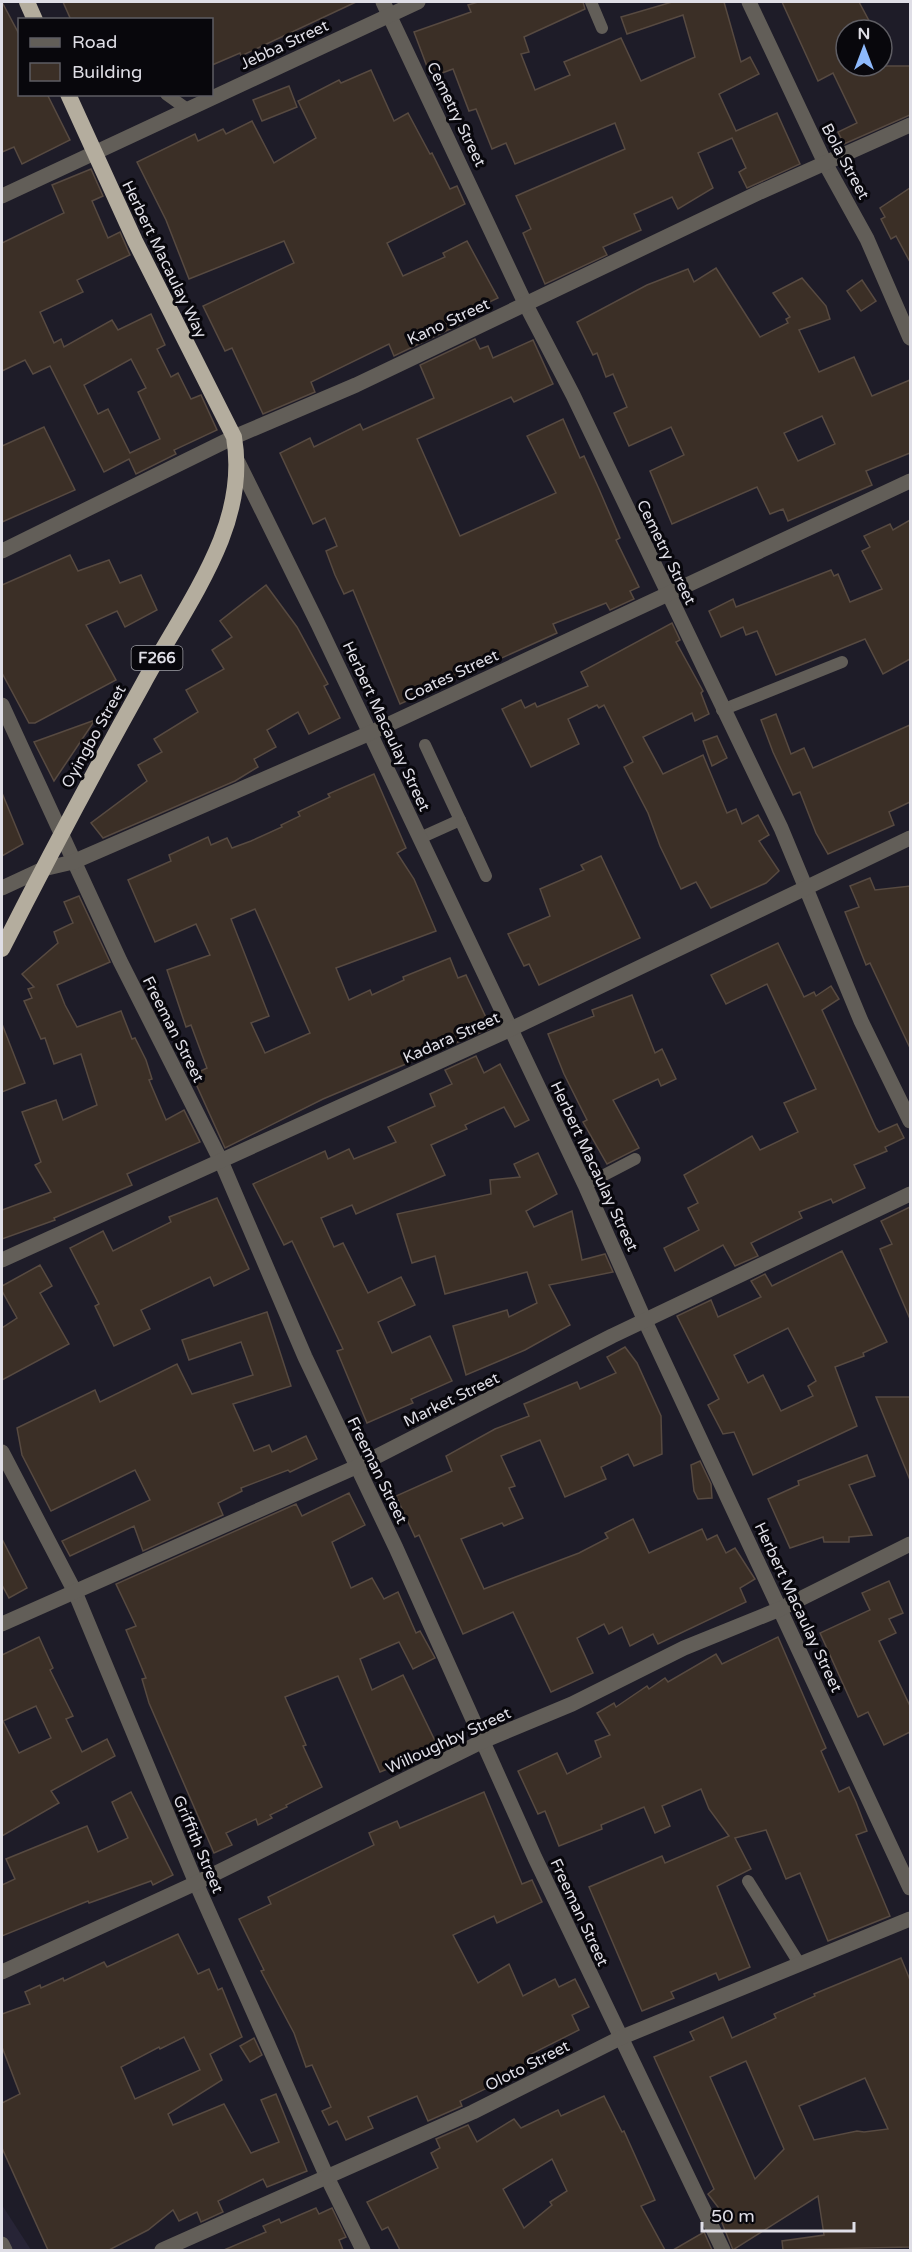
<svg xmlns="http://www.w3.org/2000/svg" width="912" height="2252" viewBox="0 0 912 2252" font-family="'Varela Round',sans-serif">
	<rect width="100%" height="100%" fill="#1e1c28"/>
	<path fill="#272436" d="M2,2205L31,2250H2Z"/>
	<g fill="#3b2f26" stroke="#574a41" stroke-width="1.5" fill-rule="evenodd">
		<path d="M2,2L20,36V94H47L70,140L22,164L14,147L2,152Z"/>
		<path d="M63,2H356L241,56L240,53L212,65V20H71Z"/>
		<path d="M478,2H583L585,9L524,37L529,52L521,54L535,90L570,75L564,62L621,38L641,81L695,57L683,15L627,34L621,17L672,2H724L741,62L750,57L759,74L719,94L736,131L777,113L800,164L747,188L739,172L746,168L732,138L698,153L713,188L678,209L672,197L634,214L641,230L603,247L607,255L545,284L523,233L531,229L516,196L625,149L615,123L515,164L506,143L492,149L476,109L469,111L453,69L431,77L414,32L471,12L468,5Z"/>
		<path d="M782,2H859L874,30H846V66H910V115L844,144L838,132L857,123L833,73L818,81Z"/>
		<path d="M371,70L394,121L408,113L430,154L432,153L450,189L457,186L465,204L387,243L403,276L445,257L443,253L467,241L498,298L464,314L467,321L394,356L389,344L311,382L315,392L263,414L232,348L225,351L203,306L294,263L284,241L189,279L166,220L137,162L195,134L198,141L223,129L226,134L252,121L274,163L316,138L298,101L339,80L341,83Z"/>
		<path d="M289,86L297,107L262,121L253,100Z"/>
		<path d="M91,169L103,196L92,201L108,238L120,232L130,255L77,280L83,292L40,312L54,343L61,339L64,347L112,320L118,330L151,314L165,345L157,349L171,377L178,373L191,399L201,395L217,430L174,450L176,454L136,474L129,459L104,472L50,366L33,374L25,360L2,371V243L64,213L52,185ZM131,359L146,388L138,392L160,439L130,453L108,409L98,414L84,385Z"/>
		<path d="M910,188V262L896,236L891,239L881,219L885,217L880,208Z"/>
		<path d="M716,268L760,337L788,323L786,319L790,317L773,293L802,278L826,306L830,319L799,330L819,372L854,357L872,396L910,380V453L866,471L872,485L788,521L783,509L770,514L757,487L672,524L650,471L684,455L671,427L629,446L614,413L627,407L613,374L606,377L597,353L593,355L577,322L647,285L688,269L694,282ZM822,416L835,444L798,461L784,433Z"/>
		<path d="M862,280L876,301L861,311L847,291Z"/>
		<path d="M475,339L480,349L488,346L493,358L533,340L553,384L514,402L511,397L417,439L460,536L556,493L527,436L563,419L580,458L584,456L599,489L620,538L616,540L639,587L630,591L634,599L610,610L606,603L553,624L557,633L400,704L353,590L344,594L335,575L326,551L337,546L325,518L313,524L280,453L310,438L314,447L360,424L363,430L434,398L420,365Z"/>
		<path d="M44,427L75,490L2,522V446Z"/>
		<path d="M910,520V659L883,674L865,639L776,675L757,631L746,635L743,627L721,637L709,611L733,599L736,607L831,570L834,576L838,574L850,602L882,589L862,551L870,547L864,536L890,524L893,530Z"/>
		<path d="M70,555L78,571L109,560L120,583L141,575L157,610L125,627L117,611L86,625L116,680L35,723H29L2,673V585Z"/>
		<path d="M266,585L297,627L328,684L324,686L340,718L309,734L298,712L267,730L276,747L254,759L258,767L235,781L103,838L91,823L147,781L138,765L162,752L154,739L198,712L186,690L224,669L212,650L232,637L220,621Z"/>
		<path d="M672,623L680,640L676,642L703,691L701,693L709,714L695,721L692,713L643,737L663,774L703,755L727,813L736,809L742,824L758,815L769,835L759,841L779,871L766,883L711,908L696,882L681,889L660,846L648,813L624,767L633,762L604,705L599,708L597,705L568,719L579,744L531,767L502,709L521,700L525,708L535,703L537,707L588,686L581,672Z"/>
		<path d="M776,714L791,754L804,748L813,768L910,725V802L889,812L894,825L828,854L816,833L800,792L793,795L773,752L761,720Z"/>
		<path d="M95,720L54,781L34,742Z"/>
		<path d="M717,736L727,758L712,766L703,741Z"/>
		<path d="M374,774L406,848L397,853L414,879L436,931L336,968L349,1000L370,990L372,995L404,980L403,977L450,958L458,978L466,975L491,1028L323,1099L225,1148L192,1075L207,1068L191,1025L186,1027L167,970L210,955L196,924L155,942L128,880L171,861L169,855L208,837L211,845L227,838L232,848L251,841L282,827L281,825L300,816L298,812L330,797L328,794ZM255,909L310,1033L265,1053L251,1023L269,1016L231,919Z"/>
		<path d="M2,793L23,844L2,856Z"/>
		<path d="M601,856L640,938L539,985L529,964L524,966L508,934L550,916L540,889L584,870L581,865Z"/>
		<path d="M870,878L875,890L910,886V1048L870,963L866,965L845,912L859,907L850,886Z"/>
		<path d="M79,896L110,962L57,985L65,1005L77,1027L121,1011L132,1039L135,1038L146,1060L152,1079L149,1080L166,1120L184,1110L200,1142L127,1174L132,1185L54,1218L55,1220L2,1239V1210L51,1192L35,1165L41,1162L22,1112L56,1100L63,1120L97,1105L81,1054L54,1064L45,1038L41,1039L24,1001L32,998L28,989L34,987L22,974L58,943L54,932L73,923L64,902Z"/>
		<path d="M778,943L804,997L814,992L816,996L831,986L839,999L822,1010L876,1128L879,1132L897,1124L904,1138L885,1147L887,1151L854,1165L865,1188L833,1203L831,1199L799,1212L802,1218L751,1243L758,1256L735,1266L723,1245L675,1271L664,1248L699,1230L688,1208L698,1203L684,1175L752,1136L760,1150L798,1132L784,1103L816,1089L767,984L726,1004L711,975Z"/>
		<path d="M632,995L655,1053L662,1049L676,1079L661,1086L658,1079L613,1100L639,1148L607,1164L583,1122L587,1120L564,1074L548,1034L594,1016L592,1010Z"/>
		<path d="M2,1024L25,1083L2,1092Z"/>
		<path d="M476,1056L484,1073L500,1064L529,1120L515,1127L504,1107L465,1125L467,1129L431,1145L445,1175L356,1214L352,1205L321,1218L334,1247L343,1243L368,1293L401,1277L415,1305L378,1322L392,1353L430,1336L452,1381L411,1399L413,1403L367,1423L337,1351L343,1349L292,1241L284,1245L253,1184L325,1151L328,1159L349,1149L354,1159L396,1142L388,1127L435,1106L430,1094L452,1084L445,1070Z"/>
		<path d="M538,1153L557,1194L526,1211L534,1227L572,1211L582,1260L605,1254L613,1272L549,1285L570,1325L525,1350L466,1375L453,1326L507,1310L509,1317L537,1303L527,1272L445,1294L435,1256L412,1263L397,1214L491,1194L490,1180L520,1177L514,1164Z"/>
		<path d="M217,1198L249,1269L214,1286L210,1277L141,1310L150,1329L114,1346L95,1306L99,1304L70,1248L103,1231L113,1251L171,1222L169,1217Z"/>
		<path d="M910,1207V1319L880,1249L892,1244L881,1221Z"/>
		<path d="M842,1251L887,1342L863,1353L864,1356L835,1367L857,1426L753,1475L734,1432L723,1434L708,1405L719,1399L677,1316L711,1300L718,1317L761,1297L751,1281L765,1274L772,1286ZM788,1328L816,1381L808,1386L813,1396L781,1411L763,1375L748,1383L734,1355Z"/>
		<path d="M40,1265L52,1286L40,1293L69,1344L2,1380V1328L17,1318L2,1291V1286Z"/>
		<path d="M267,1312L291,1386L233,1404L254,1451L269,1445L272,1452L306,1436L317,1459L290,1472L288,1470L241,1488L242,1491L218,1503L223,1515L143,1551L134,1526L70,1556L62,1541L150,1500L135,1470L51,1511L22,1455L17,1428L95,1390L100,1402L177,1364L192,1394L253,1375L241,1342L189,1360L182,1340Z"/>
		<path d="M625,1347L637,1363L661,1416L662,1454L634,1466L628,1454L601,1467L606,1479L565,1497L540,1440L501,1456L515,1486L509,1488L523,1518L504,1526L502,1523L461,1539L484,1589L579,1553L608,1538L605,1533L633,1519L649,1553L702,1529L707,1540L717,1535L726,1553L735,1548L755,1579L740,1588L746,1602L658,1644L653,1634L630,1646L622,1627L609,1634L604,1624L577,1638L593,1673L551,1692L513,1612L463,1634L419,1535L415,1537L396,1496L452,1471L446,1456L495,1429L529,1416L524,1404L577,1382L580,1389L616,1373L607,1357Z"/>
		<path d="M876,1397H910V1480Z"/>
		<path d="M867,1455L875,1476L849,1485L872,1535L849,1537V1542H824L823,1537L790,1548L768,1499L799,1485L798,1481Z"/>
		<path d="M700,1461L711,1484L712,1498L698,1499L694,1491L691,1465Z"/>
		<path d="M349,1493L365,1525L332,1542L351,1588L372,1578L384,1599L398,1592L416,1633L420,1631L435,1658L413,1669L399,1642L360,1659L372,1690L403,1675L440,1751L412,1765L410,1760L380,1772L338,1676L285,1697L306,1745L303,1746L322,1787L286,1805L287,1807L270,1815L272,1818L258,1825L256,1819L226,1833L232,1845L214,1853L149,1703L142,1679L146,1678L126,1630L136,1626L116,1584L296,1504L302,1516Z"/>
		<path d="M2,1539L27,1588L9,1598L2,1585Z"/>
		<path d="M889,1581L903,1613L889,1619L896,1633L879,1641L910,1706V1732L884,1745L868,1712L858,1717L820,1633L870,1610L862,1593Z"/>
		<path d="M39,1637L53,1668L50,1670L73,1716L66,1719L82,1752L107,1739L115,1756L51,1791L59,1803L2,1836V1655ZM36,1706L51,1738L19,1753L3,1721Z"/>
		<path d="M778,1637L826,1748L821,1751L839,1792L849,1787L856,1802L867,1831L856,1835L890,1916L828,1941L800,1873L786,1879L766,1830L735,1838L751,1869L717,1886L750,1967L719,1980L716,1973L671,1992L674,1998L642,2011L589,1887L662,1856L665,1863L729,1836L709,1809L701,1789L662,1806L670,1826L655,1833L644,1807L601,1825L602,1829L559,1846L545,1811L538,1814L518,1771L557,1753L567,1774L601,1757L595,1741L610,1735L597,1713L614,1703L616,1707L647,1686L649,1689L665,1678L668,1682L716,1654L722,1664Z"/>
		<path d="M131,1792L173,1875L153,1885L151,1881L89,1903L88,1901L2,1936V1885L15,1879L6,1859L87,1826L98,1852L128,1838L112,1802Z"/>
		<path d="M484,1792L522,1884L532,1880L542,1902L497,1923L494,1916L453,1935L478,1983L509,1964L523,1996L555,1979L559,1987L575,1979L589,2007L572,2015L579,2030L531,2054L535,2065L460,2101L462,2106L428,2121L417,2096L368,2117L373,2128L346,2140L337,2121L329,2125L322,2111L331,2107L312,2065L306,2067L294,2033L261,1971L264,1970L239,1919L271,1904L268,1897L374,1845L369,1833L397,1821L400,1828Z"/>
		<path d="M178,1934L198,1974L209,1969L218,1990L222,1988L242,2037L210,2054L222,2080L168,2114L173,2125L224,2104L251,2153L279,2142L261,2100L276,2094L307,2171L267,2187L263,2179L218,2201L223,2212L201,2222L197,2212L179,2221L173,2210L148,2230L109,2250H48L2,2148V2103L20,2094L2,2047V2014L30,2004L25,1992L40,1985L41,1988L63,1978L64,1981L104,1962L107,1967ZM184,2037L200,2070L135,2099L121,2067L159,2047L160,2049Z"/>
		<path d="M901,1958L910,1980V2247L783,2250L782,2241L824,2235L818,2196L733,2250L718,2213L721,2211L708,2194L714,2189L654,2057L694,2040L690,2032L723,2017L732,2038L776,2018L774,2014L815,1996L814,1994ZM746,2061L784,2149L755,2179L710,2077ZM865,2078L888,2129L864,2132L857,2131L814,2140L799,2106Z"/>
		<path d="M254,2038L262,2055L250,2062L240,2046Z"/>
		<path d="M604,2096L622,2132L624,2131L655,2200L641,2206L665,2250H400L388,2227L382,2230L367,2202L438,2168L431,2153L440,2148L436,2139L468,2125L477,2142L514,2119L521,2128L558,2110L561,2116ZM552,2159L567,2191L550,2202L552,2205L524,2228L503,2189Z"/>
		<path d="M316,2208L319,2214L332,2208L346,2237L339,2240L343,2250H224L266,2232L263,2226L279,2219L281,2223Z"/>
		<path d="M704,2232L712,2250H673Z"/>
	</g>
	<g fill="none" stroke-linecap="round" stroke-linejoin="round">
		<g stroke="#625e58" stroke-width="12">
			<path d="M591,2L602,28"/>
			<path d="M166,94L187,109"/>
			<path d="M722,710L842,662"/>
			<path d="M460,820L486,876"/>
			<path d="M420,838L460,820L425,745"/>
			<path d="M585,1185L635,1159"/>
			<path d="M748,1881L799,1963"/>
		</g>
		<g stroke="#625e58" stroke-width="15">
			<path d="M383,2L526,305L573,395L781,828L861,1021L910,1121"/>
			<path d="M749,2L825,163L867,239L910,338"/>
			<path d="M2,196L418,2"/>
			<path d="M238,462L318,624L585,1185L645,1321L910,1888"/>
			<path d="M2,551L234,437L356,385L758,193L910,125"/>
			<path d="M2,705L120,961L221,1161L305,1357L396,1548L535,1858L723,2250"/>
			<path d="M2,888L43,869L73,862L370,733L910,481"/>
			<path d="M2,1260L511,1029L910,838"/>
			<path d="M2,1452L75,1592L196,1883L327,2177L363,2250"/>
			<path d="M2,1624L356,1467L612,1336L910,1194"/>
			<path d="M2,1972L196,1883L483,1741L572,1704L684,1648L780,1609L910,1544"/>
			<path d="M2,2244L5,2250"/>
			<path d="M162,2250L473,2112L620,2038L910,1919"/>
		</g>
		<g stroke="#b4ad9e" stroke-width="16">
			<path d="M27,2L35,20"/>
			<path d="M2,949C47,860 94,772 143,684C169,636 201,590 221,540C234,507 240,472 234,437L135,241L68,94"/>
		</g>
	</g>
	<g text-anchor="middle" stroke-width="6" stroke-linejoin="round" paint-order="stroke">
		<rect fill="#08070c" stroke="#9e9ea5" stroke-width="1.5" x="131.5" y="646" width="51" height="24" rx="4.5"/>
		<g font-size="15" font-weight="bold" fill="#dfdee6">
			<text x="157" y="663">F266</text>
		</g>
		<g font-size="16" fill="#dfdee6" stroke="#08070c">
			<text transform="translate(284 44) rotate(-25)" y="6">Jebba Street</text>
			<text transform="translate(457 114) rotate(64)" y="6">Cemetry Street</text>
			<text transform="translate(846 161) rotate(62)" y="6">Bola Street</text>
			<text transform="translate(165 259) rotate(64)" y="6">Herbert Macaulay Way</text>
			<text transform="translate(448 321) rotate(-25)" y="6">Kano Street</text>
			<text transform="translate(667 552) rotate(64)" y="6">Cemetry Street</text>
			<text transform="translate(451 675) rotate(-25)" y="6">Coates Street</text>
			<text transform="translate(387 726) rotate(65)" y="6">Herbert Macaulay Street</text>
			<text transform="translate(93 736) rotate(-61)" y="6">Oyingbo Street</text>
			<text transform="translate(174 1029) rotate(63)" y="6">Freeman Street</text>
			<text transform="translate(451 1037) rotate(-24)" y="6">Kadara Street</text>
			<text transform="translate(595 1166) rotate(65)" y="6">Herbert Macaulay Street</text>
			<text transform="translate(451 1399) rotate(-26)" y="6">Market Street</text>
			<text transform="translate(378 1470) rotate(64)" y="6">Freeman Street</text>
			<text transform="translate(799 1607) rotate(65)" y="6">Herbert Macaulay Street</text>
			<text transform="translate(448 1740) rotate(-25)" y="6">Willoughby Street</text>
			<text transform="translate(199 1844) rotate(67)" y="6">Griffith Street</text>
			<text transform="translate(580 1912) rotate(65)" y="6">Freeman Street</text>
			<text transform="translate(527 2065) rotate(-27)" y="6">Oloto Street</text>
		</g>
	</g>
	<rect width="912" height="2252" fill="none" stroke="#dfdee6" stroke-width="6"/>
	<rect x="18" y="18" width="195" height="78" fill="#08070c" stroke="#5e5d63" stroke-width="1.5"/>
	<rect x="30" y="38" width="30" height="9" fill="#625e58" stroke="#5e5d63" stroke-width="1.5"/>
	<text x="72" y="48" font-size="18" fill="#dfdee6">Road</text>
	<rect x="30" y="63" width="30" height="18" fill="#3b2f26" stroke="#5e5d63" stroke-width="1.5"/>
	<text x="72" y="78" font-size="18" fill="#dfdee6">Building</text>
	<g transform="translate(864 48)"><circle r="28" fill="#08070c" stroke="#5e5d63" stroke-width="1.5"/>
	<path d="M0-4.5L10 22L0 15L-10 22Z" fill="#8db9fc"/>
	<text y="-9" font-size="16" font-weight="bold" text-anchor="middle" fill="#dfdee6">N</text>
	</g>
	<path d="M702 2222v9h152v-9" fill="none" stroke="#dfdee6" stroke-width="3"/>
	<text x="711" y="2222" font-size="18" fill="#dfdee6" stroke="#08070c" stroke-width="4.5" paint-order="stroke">50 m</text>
</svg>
